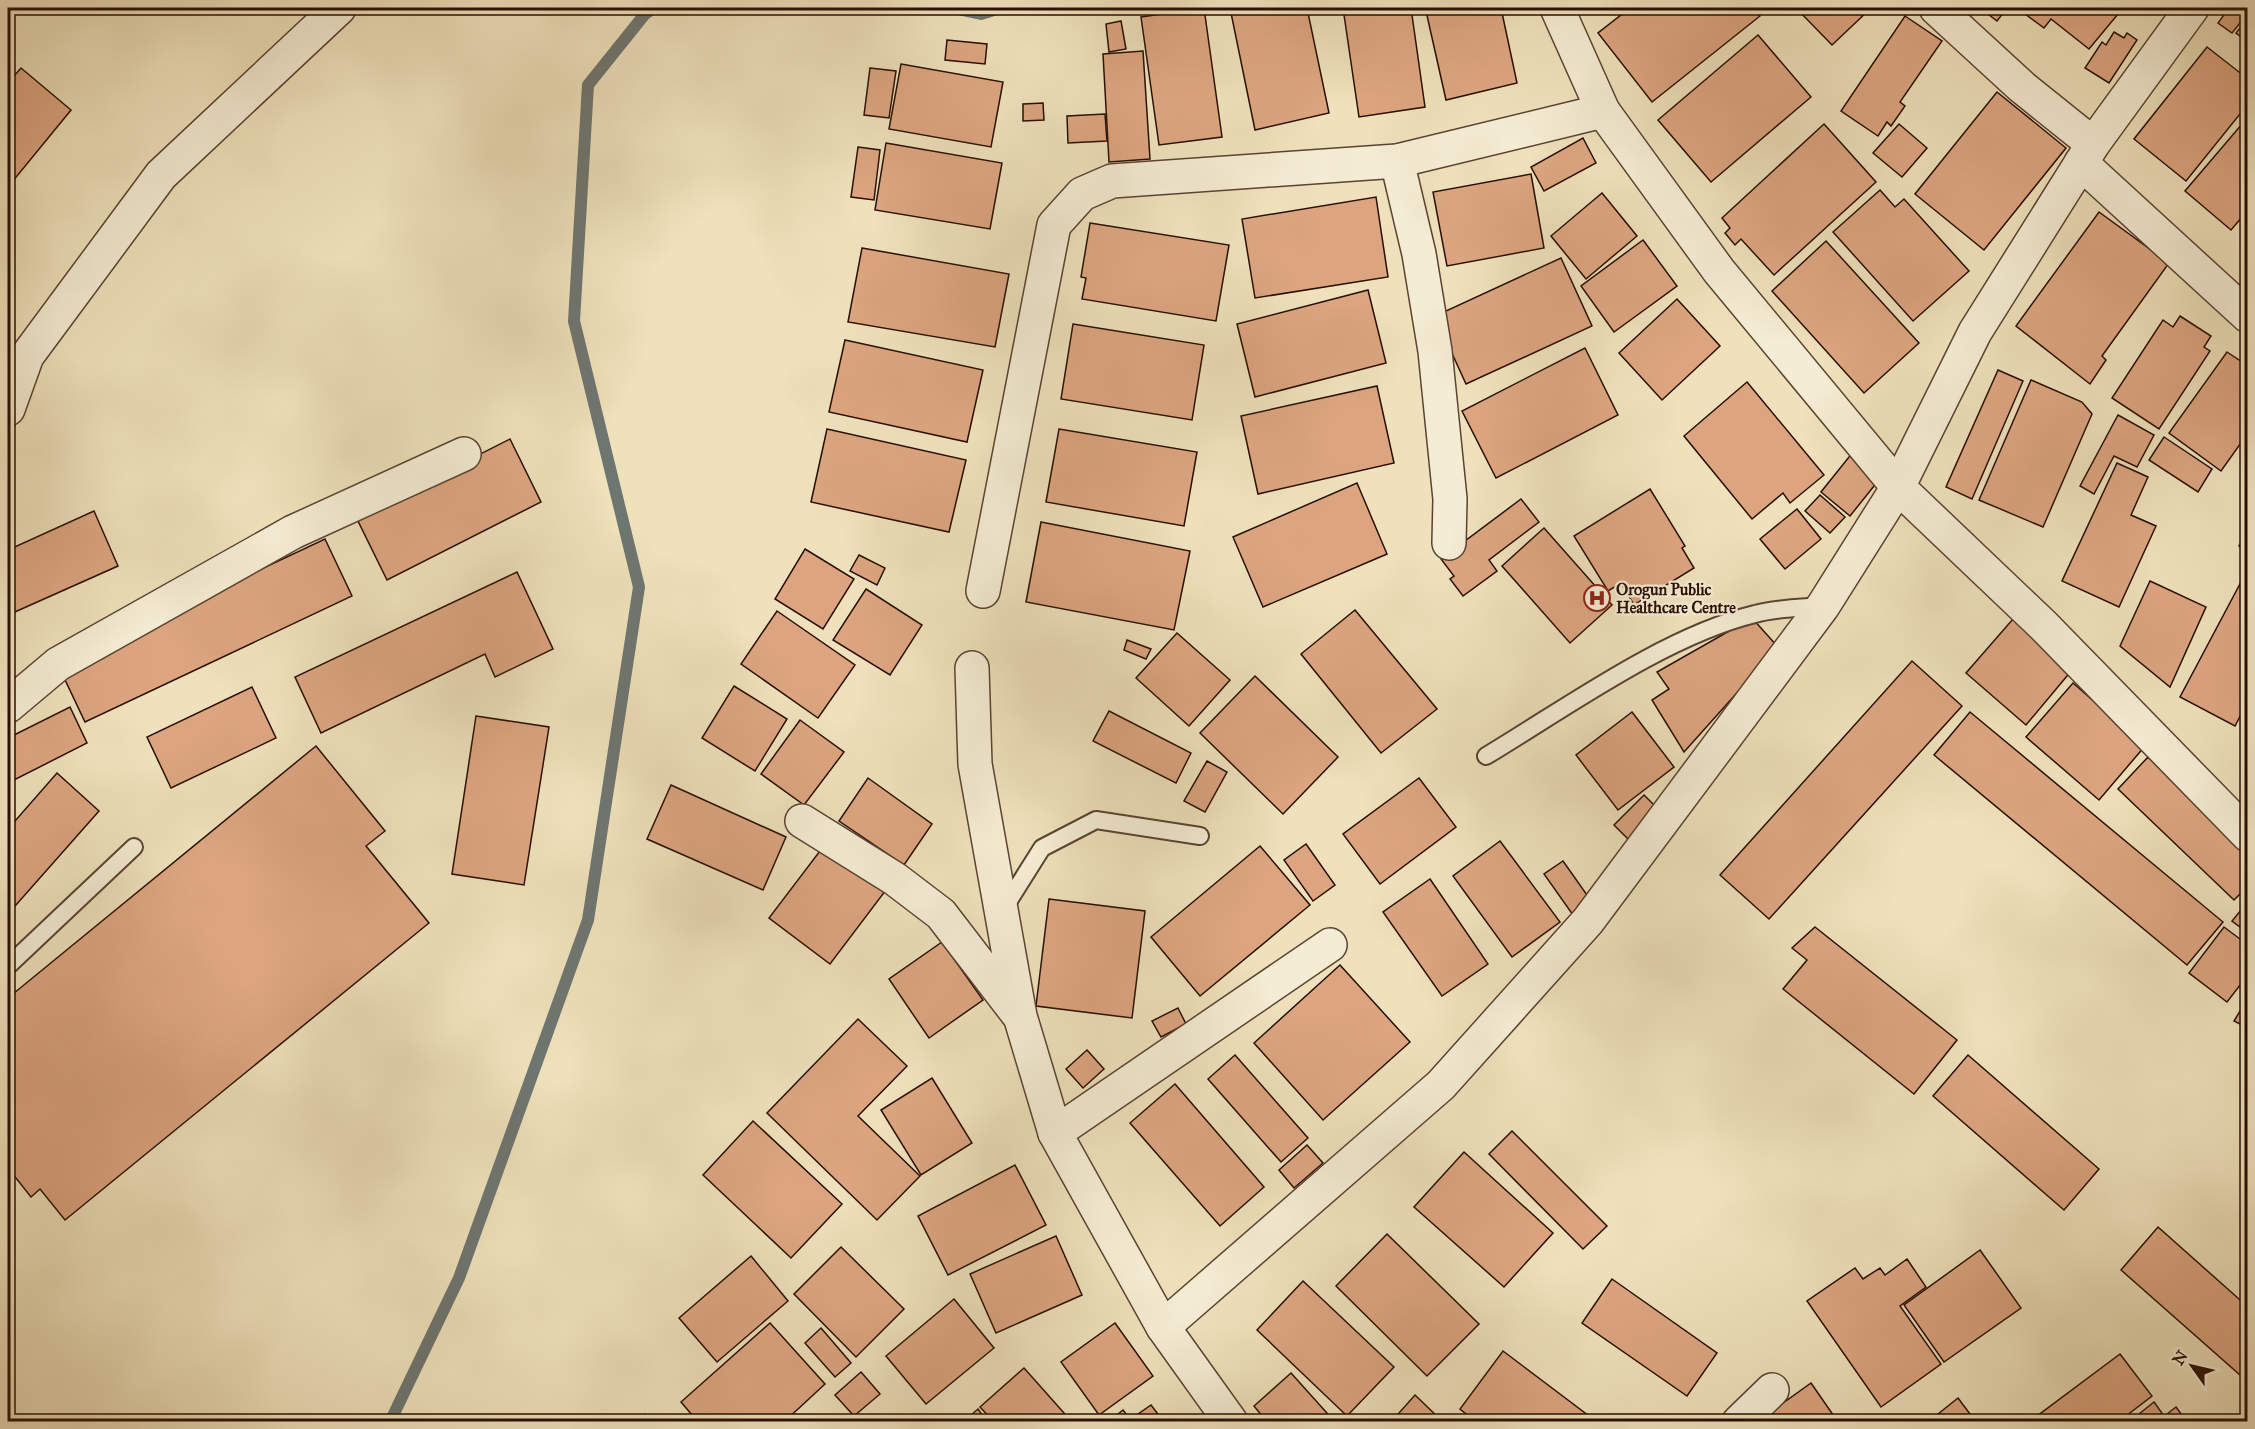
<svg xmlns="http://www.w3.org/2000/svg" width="2255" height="1429" viewBox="0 0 2255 1429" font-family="'IM FELL Great Primer',serif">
	<rect width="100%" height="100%" fill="#eee1bb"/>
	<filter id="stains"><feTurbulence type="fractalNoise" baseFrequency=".00333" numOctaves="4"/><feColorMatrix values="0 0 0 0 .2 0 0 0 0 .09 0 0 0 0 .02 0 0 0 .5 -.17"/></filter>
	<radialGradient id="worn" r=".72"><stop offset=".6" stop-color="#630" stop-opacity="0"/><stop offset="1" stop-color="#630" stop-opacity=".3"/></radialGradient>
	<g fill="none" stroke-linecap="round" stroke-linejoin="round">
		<g stroke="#6e7671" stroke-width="12">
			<path d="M953,8L981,14L1000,8"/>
			<path d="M390,1422L459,1278L588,920L639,587L574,321L588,85L645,14L654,8"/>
		</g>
	</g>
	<g fill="#dca580" stroke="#280e04" stroke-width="1.5">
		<path d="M1204,8L1222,137L1159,145L1141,17Z"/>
		<path d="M1230,8H1307L1329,113L1255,130Z"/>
		<path d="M1343,8H1411L1425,107L1359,117Z"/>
		<path d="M1441,8H1501L1517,83L1446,100L1426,11Z"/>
		<path d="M1630,8H1753L1760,16L1652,102L1598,33Z"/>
		<path d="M1796,8H1871L1832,45Z"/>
		<path d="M1980,8H2007L1997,21Z"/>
		<path d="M2017,8H2123L2089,49L2051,19L2044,28Z"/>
		<path d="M2229,8H2248V13L2232,33L2218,23Z"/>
		<path d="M1905,16L1942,41L1900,102L1905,106L1891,126L1887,122L1878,136L1841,111Z"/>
		<path d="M2248,18V42L2236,33Z"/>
		<path d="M1121,21L1126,49L1109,52L1106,24Z"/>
		<path d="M2114,32L2124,38L2127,33L2137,40L2109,83L2085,68L2102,42L2106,45Z"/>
		<path d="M1758,35L1811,97L1711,182L1658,120Z"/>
		<path d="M947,40L987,44L985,64L945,60Z"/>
		<path d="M2207,47L2248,79V104L2186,181L2134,139Z"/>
		<path d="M1143,51L1150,159L1109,162L1103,54Z"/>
		<path d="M901,64L1003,82L991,147L889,129Z"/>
		<path d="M21,68L71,110L8,187V83Z"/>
		<path d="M870,68L896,71L889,118L864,115Z"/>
		<path d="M1997,92L2066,148L1984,250L1915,194Z"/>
		<path d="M1043,103L1044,120L1023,121V104Z"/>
		<path d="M1105,114L1107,141L1068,143L1067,116Z"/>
		<path d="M2248,117V210L2231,230L2185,191Z"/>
		<path d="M1824,124L1876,182L1774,275L1741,239L1735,245L1725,233L1730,228L1722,218Z"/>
		<path d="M1899,124L1927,148L1902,177L1873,153Z"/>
		<path d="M1583,138L1596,163L1544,191L1531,167Z"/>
		<path d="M886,143L1002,163L990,229L875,210Z"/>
		<path d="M858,147L880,150L874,200L851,197Z"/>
		<path d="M1531,174L1544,248L1447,266L1433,192Z"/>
		<path d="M1880,190L1895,207L1904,199L1969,271L1913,321L1833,232Z"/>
		<path d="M1602,193L1637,236L1586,279L1551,236Z"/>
		<path d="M1376,197L1388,277L1255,298L1242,219Z"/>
		<path d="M2099,212L2169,263L2102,356L2106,360L2090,384L2016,326Z"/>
		<path d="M1090,223L1229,245L1216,321L1082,299L1086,278L1081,277Z"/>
		<path d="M1643,240L1677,286L1614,332L1581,286Z"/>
		<path d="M1826,241L1919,343L1864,393L1772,291Z"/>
		<path d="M862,248L1009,274L995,347L848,322Z"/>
		<path d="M1561,258L1592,326L1466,384L1435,316Z"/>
		<path d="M1368,290L1386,363L1255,397L1237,324Z"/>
		<path d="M1677,299L1720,346L1662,400L1619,353Z"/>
		<path d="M2180,316L2211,336L2204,347L2210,351L2159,429L2112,398L2163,320L2173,327Z"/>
		<path d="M1073,324L1204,345L1192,420L1061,399Z"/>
		<path d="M845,340L983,370L967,442L829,412Z"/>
		<path d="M1585,348L1618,415L1496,478L1462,411Z"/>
		<path d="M2227,352L2248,366V433L2221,471L2169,433Z"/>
		<path d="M1998,370L2023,381L1972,499L1946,487Z"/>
		<path d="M2031,380L2082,402L2092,414L2043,527L1979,500Z"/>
		<path d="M1747,382L1824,475L1790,503L1783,493L1752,519L1684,436Z"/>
		<path d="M1377,386L1394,463L1258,494L1241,416Z"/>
		<path d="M2118,415L2154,435L2137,467L2114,456L2094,494L2080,486Z"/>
		<path d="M827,429L966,460L949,532L811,502Z"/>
		<path d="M1059,429L1197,452L1184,526L1046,502Z"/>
		<path d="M2164,437L2212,469L2198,492L2149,460Z"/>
		<path d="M510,439L541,502L387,580L356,517Z"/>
		<path d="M1853,452L1882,476L1850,516L1821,492Z"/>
		<path d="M2117,463L2148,477L2131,515L2156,526L2119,607L2062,581Z"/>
		<path d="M1357,483L1387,554L1263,607L1233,537Z"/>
		<path d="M1650,489L1685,546L1682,548L1694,568L1634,605L1621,583L1608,591L1574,536Z"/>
		<path d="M1820,495L1845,517L1830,533L1805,511Z"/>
		<path d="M1521,499L1539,522L1489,560L1497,571L1463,596L1450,579L1454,576L1441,559Z"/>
		<path d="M1797,509L1821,539L1785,569L1760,539Z"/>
		<path d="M94,511L118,566L8,615V550Z"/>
		<path d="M1041,522L1190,551L1174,630L1026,602Z"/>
		<path d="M1544,528L1612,605L1570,643L1502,566Z"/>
		<path d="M2248,530V551L2239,546Z"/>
		<path d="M325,539L352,596L85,722L58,665Z"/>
		<path d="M805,549L854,579L823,629L775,599Z"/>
		<path d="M859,555L885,568L877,585L850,571Z"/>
		<path d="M517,572L553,649L495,677L485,654L321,733L295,677Z"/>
		<path d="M2150,581L2206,607L2170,687L2120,646Z"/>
		<path d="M2241,582L2248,586V701L2235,726L2180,697Z"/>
		<path d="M866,589L922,625L890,675L833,640Z"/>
		<path d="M1355,610L1437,709L1381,753L1301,654Z"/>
		<path d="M777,611L855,665L818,718L741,664Z"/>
		<path d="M1752,618L1778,647L1684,752L1652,700L1669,689L1657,672Z"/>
		<path d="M2013,619L2072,670L2026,725L1966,673Z"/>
		<path d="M1177,633L1230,680L1189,726L1136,678Z"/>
		<path d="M1127,640L1151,649L1146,659L1124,650Z"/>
		<path d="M1912,661L1962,706L1769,919L1720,875Z"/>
		<path d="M1255,676L1338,757L1283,814L1200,733Z"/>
		<path d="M2073,683L2145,746L2099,800L2026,737Z"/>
		<path d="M734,686L787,719L755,771L702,738Z"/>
		<path d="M252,687L276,738L171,788L147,737Z"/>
		<path d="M70,707L87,743L8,783V738Z"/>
		<path d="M1109,711L1191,753L1176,783L1093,741Z"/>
		<path d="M1632,712L1674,767L1618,810L1576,755Z"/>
		<path d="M1970,712L2223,922L2187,965L1934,755Z"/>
		<path d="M476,716L549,727L524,885L452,874Z"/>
		<path d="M800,720L844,752L804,805L761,774Z"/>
		<path d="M316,746L385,831L366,846L429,923L65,1220L40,1189L31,1197L8,1168V998Z"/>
		<path d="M2148,757L2248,851V886L2234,900L2118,789Z"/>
		<path d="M1207,761L1227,772L1205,812L1184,801Z"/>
		<path d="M57,773L99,811L8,914V829Z"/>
		<path d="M868,778L932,824L904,865L839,821Z"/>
		<path d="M1419,778L1456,827L1380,884L1343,834Z"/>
		<path d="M671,785L786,837L763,890L647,839Z"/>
		<path d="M1644,795L1662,813L1632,843L1614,825Z"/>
		<path d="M1500,841L1560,922L1512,957L1453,876Z"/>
		<path d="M826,843L886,890L830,964L769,918Z"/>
		<path d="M1306,844L1335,885L1313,901L1284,860Z"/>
		<path d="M1260,846L1310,905L1200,996L1151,937Z"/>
		<path d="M1563,861L1587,895L1573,915L1544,874Z"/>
		<path d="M1430,879L1488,964L1442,996L1383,912Z"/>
		<path d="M2248,896V933L2232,921L2246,904L2243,902Z"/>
		<path d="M1049,899L1145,911L1132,1018L1036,1006Z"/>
		<path d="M1815,927L1957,1040L1914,1094L1783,989L1807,960L1792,948Z"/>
		<path d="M2224,927L2248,945V975L2227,1002L2189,973Z"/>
		<path d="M942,942L983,1000L929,1038L889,979Z"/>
		<path d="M1340,965L1410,1042L1323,1120L1254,1043Z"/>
		<path d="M2248,998V1028L2234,1021Z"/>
		<path d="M1178,1008L1186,1024L1161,1037L1152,1021Z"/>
		<path d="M858,1019L907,1066L858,1116L920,1176L877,1220L767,1113Z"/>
		<path d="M1087,1050L1104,1069L1083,1088L1066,1069Z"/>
		<path d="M1235,1055L1308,1138L1281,1162L1208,1079Z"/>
		<path d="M1968,1055L2099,1169L2064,1210L1933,1096Z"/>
		<path d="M932,1078L972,1143L921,1175L881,1110Z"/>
		<path d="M1175,1084L1264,1187L1220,1226L1130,1123Z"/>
		<path d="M753,1121L842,1204L791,1258L703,1175Z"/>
		<path d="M1512,1131L1607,1226L1583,1249L1489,1154Z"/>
		<path d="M1307,1145L1323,1163L1294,1188L1279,1170Z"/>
		<path d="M1464,1152L1553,1233L1504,1287L1414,1207Z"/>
		<path d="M1015,1165L1046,1225L948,1275L918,1216Z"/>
		<path d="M2158,1227L2248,1307V1382L2121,1270Z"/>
		<path d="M1387,1234L1479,1324L1427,1376L1336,1286Z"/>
		<path d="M1056,1236L1082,1295L996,1333L970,1274Z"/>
		<path d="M841,1247L904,1309L856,1357L794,1294Z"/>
		<path d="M1980,1250L2021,1308L1944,1362L1904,1305Z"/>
		<path d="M751,1256L788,1301L717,1362L679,1318Z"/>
		<path d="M1907,1259L1926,1287L1900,1306L1941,1364L1881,1407L1807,1301L1855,1268L1863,1279L1880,1268L1885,1275Z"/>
		<path d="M1612,1279L1717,1353L1687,1396L1582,1323Z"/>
		<path d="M1303,1281L1394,1367L1347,1416L1257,1330Z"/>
		<path d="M954,1299L994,1348L926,1404L886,1356Z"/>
		<path d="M770,1323L825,1384L784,1422H698L681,1402Z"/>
		<path d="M1115,1323L1153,1376L1099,1415L1061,1362Z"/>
		<path d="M821,1328L851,1363L835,1377L805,1343Z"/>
		<path d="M1503,1351L1597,1422H1476L1460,1409Z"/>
		<path d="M2120,1354L2152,1396L2118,1422H2029Z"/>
		<path d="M1024,1368L1072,1422H994L980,1407Z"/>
		<path d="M861,1372L880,1394L854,1416L835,1395Z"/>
		<path d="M1291,1373L1335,1422H1267L1254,1406Z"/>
		<path d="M1811,1383L1838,1422H1758V1421Z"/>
		<path d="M1415,1395L1443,1422H1391Z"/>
		<path d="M1958,1398L1976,1422H1928Z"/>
		<path d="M2154,1402L2162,1413L2151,1422H2129Z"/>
		<path d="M1151,1405L1164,1422H1138L1134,1417Z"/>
		<path d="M2176,1407L2187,1422H2157Z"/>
		<path d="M978,1409L987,1422H963Z"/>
		<path d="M1123,1410L1132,1422H1108Z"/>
		<path d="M645,1414L651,1422H636Z"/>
	</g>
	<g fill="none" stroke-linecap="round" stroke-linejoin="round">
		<defs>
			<g id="service">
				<path d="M1486,756C1566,708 1665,636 1755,614C1776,608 1801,608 1823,606"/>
				<path d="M1003,910L1042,848L1096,820L1200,836"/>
				<path d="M8,966L134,847"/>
			</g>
			<g id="minor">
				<path d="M1557,8L1603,111L1719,271L1898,487L2044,626L2248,835"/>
				<path d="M1936,8L2022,87L2093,144"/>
				<path d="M1397,161L1419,254L1435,351L1450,499L1449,543"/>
				<path d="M2081,163L2248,316"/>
				<path d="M8,409L27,356L161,175L339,8"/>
				<path d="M983,591L1054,225L1082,194L1112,181L1397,161L1603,111"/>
				<path d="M972,668L975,764L1020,1016L1055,1133L1163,1327L1231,1422"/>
				<path d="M8,706L58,664L293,532L464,454"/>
				<path d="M802,821L895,879L941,914L1017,1013"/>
				<path d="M1055,1133L1330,945"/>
				<path d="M1163,1327L1441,1085L1588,921L1823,606L1898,487L1975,332L2093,144L2192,8"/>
				<path d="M1739,1422L1772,1390"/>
			</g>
		</defs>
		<use href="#service" stroke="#5a4332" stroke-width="20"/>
		<use href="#minor" stroke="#5a4332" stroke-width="36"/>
		<use href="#service" stroke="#f4ecd3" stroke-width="16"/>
		<use href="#minor" stroke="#f4ecd3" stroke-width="33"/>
	</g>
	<defs>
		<symbol id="hospital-ring" viewBox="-11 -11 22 22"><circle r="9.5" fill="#f4ecd3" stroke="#8f2418" stroke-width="1.5"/><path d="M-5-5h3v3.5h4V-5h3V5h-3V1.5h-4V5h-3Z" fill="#8f2418"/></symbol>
	</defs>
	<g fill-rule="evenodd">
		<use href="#hospital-ring" x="1582" y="583" width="30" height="30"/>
	</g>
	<g text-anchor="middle" stroke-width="4.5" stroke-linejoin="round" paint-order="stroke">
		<g font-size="16" font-weight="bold" fill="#280e04" stroke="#f4ecd3" text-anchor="start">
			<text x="1616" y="595">Orogun Public<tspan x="1616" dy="18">Healthcare Centre</tspan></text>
		</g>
	</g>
	<rect width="2255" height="1429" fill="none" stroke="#eee1bb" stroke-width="30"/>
	<rect x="9" y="9" width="2237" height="1411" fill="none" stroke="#280e04" stroke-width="3"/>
	<rect x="15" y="15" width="2225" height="1399" fill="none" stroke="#280e04" stroke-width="1.5"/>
	<g transform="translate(2192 1366) rotate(304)" stroke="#f4ecd3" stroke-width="4.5" paint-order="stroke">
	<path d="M0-4.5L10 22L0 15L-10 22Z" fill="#280e04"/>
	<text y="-9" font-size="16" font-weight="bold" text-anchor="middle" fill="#280e04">N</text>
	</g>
	<rect width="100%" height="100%" filter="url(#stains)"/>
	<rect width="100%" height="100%" fill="url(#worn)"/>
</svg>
